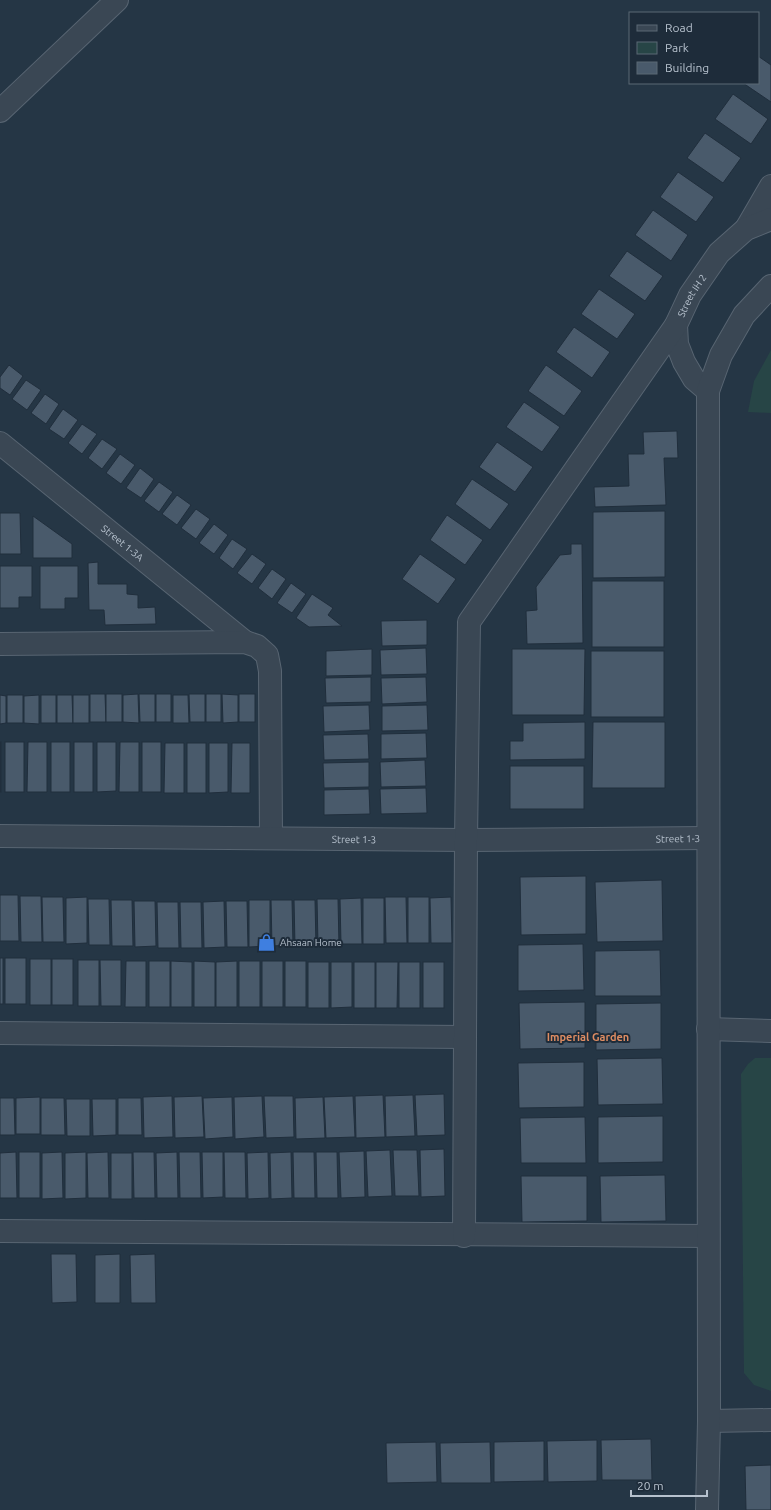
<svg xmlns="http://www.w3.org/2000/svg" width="771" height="1510" viewBox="0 0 771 1510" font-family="Ubuntu,sans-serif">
	<rect width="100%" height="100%" fill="#253645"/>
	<g fill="#274546">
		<path d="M771,350V413L748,412L754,381Z"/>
		<path d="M755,1058H771V1391L754,1385L744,1373L741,1074L748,1064Z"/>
	</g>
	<g fill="#495a6b" stroke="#202e3c">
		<path d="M758,56L771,65V102L743,83H758Z"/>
		<path d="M733,94L768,119L751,144L715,119Z"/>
		<path d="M705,133L741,158L723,183L687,158Z"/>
		<path d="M678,172L714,197L696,222L660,197Z"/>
		<path d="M653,210L688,235L671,261L635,235Z"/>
		<path d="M627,251L663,276L645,301L609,276Z"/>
		<path d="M599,289L635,314L617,339L581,314Z"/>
		<path d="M574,327L610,352L592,378L556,352Z"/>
		<path d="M9,365L23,376L10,395L0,388V377Z"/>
		<path d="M546,365L582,391L564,416L528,391Z"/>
		<path d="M26,380L41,390L27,410L12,399Z"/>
		<path d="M45,394L59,404L46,424L31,413Z"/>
		<path d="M524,402L560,427L542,452L506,427Z"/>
		<path d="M63,409L78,420L64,439L49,429Z"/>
		<path d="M82,424L97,434L82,454L68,443Z"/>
		<path d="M677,431L678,458H664L666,505L595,507L594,487L629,486L628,454H644L643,432Z"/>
		<path d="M102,439L117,449L102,469L88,458Z"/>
		<path d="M497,442L533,467L515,492L479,467Z"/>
		<path d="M120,454L135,465L121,484L106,473Z"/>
		<path d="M140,468L154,479L141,498L126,488Z"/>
		<path d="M472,479L509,504L490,530L455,504Z"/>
		<path d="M159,482L173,492L159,512L144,501Z"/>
		<path d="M177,495L191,505L177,525L162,514Z"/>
		<path d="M196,509L210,519L196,539L181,528Z"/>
		<path d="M665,511V577L593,578V512Z"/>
		<path d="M0,513H20L21,554H0Z"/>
		<path d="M447,515L483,540L465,565L430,540Z"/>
		<path d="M33,516L72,544V558H33Z"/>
		<path d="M214,524L228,535L214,554L199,543Z"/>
		<path d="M232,539L247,549L233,569L219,558Z"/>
		<path d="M571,544H582L583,643L527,644L526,611L537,610L536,587L560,555L571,554Z"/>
		<path d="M252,554L266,564L252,584L237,573Z"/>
		<path d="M420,554L456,579L438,604L402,579Z"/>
		<path d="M98,562V584H127V594L138,595V608L155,607L156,624L105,625L104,610H89L88,563Z"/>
		<path d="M0,566H32V597H19V608H0Z"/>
		<path d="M40,566H78V598H65V609H40Z"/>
		<path d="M272,569L286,579L272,599L258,588Z"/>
		<rect x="592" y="581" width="72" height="66"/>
		<path d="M291,583L306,594L292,613L277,603Z"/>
		<path d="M312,594L333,608L328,615L342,626L309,627L296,618Z"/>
		<path d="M427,620V645L382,646L381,621Z"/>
		<path d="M426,648L427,674L381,675L380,650Z"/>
		<path d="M372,649V675L326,676V651Z"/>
		<path d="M512,649H585L584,715H512Z"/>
		<rect x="591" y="651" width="73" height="66"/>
		<path d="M371,677V702L326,703L325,678Z"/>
		<path d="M426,677L427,702L382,704L381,678Z"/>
		<path d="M90,694H105L106,722H90Z"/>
		<rect x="106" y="694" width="16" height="28"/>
		<path d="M138,694L139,723L123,722V695Z"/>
		<path d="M139,694H155V722H140Z"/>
		<rect x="156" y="694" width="15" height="28"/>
		<path d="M189,694H205V722H190Z"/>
		<rect x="206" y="694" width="15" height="28"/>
		<path d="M222,694L238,695V722L223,723Z"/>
		<rect x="239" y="694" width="16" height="28"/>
		<path d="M0,695L6,696V723L0,724Z"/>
		<rect x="7" y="695" width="16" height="28"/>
		<path d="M39,695V724L24,723V696Z"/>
		<rect x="41" y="695" width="15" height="28"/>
		<path d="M57,695H72L73,723H57Z"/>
		<rect x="73" y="695" width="16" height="28"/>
		<path d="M173,695H188L189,723H173Z"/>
		<path d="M369,705L370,730L324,732L323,706Z"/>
		<path d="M427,705L428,730L382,731V706Z"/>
		<path d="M585,722V759L510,760V741H523V723Z"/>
		<path d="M593,722H665V788H592Z"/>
		<path d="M426,733L427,758L381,759V734Z"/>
		<path d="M368,734L369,759L324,760L323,735Z"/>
		<rect x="0" y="742" width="1" height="50"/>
		<rect x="5" y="742" width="19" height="50"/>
		<path d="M28,742H47V792H27Z"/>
		<rect x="51" y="742" width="19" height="50"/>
		<rect x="74" y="742" width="19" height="50"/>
		<path d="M97,742H116V791L97,792Z"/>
		<path d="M120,742H139V792H119Z"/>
		<rect x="142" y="742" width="19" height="50"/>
		<path d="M165,743H184V793H164Z"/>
		<rect x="187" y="743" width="19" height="50"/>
		<path d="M209,743H228V792L209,793Z"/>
		<path d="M232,743H250V793H231Z"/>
		<path d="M425,760L426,786L381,787L380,762Z"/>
		<path d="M369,762V787L324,788L323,763Z"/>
		<rect x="510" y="766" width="74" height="43"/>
		<path d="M426,788L427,813L381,814L380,789Z"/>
		<path d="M369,789L370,814L324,815V790Z"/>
		<path d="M586,876V934L521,935L520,877Z"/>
		<path d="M662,880L663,941L597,942L595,882Z"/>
		<path d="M0,895H18L19,941H0Z"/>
		<path d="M20,896H41L42,942H21Z"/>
		<path d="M42,897H63L64,942H43Z"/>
		<path d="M87,897V943L66,944V898Z"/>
		<path d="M385,897H406L407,943H386Z"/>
		<rect x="408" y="897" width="21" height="46"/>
		<path d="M451,897L452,943H431L430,898Z"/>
		<path d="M361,898L362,944H341L340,899Z"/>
		<rect x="363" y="898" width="21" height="46"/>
		<path d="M88,899H109L110,945H89Z"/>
		<path d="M317,899H338L339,945H318Z"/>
		<path d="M111,900H132L133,946H112Z"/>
		<path d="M249,900H270V946L249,947Z"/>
		<path d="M271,900H292L293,945L272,946Z"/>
		<path d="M294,900H315L316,946H295Z"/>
		<path d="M134,901H155L156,946L135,947Z"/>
		<path d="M224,901L225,947L204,948L203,902Z"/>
		<path d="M226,901H247L248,947H227Z"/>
		<path d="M157,902H178L179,948H158Z"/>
		<path d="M180,902H201L202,948H181Z"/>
		<path d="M583,944L584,990L518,991V945Z"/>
		<path d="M660,950L661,996H595V951Z"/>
		<rect x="0" y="958" width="3" height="46"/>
		<rect x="5" y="958" width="21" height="46"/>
		<rect x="30" y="959" width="21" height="46"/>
		<rect x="52" y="959" width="21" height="46"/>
		<rect x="78" y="960" width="21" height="46"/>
		<path d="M100,960H121V1006H101Z"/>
		<path d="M126,961H146V1007H125Z"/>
		<rect x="149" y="961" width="21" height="46"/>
		<path d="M171,961L192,962V1007H171Z"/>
		<path d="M194,961L215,962V1007H194Z"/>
		<path d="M237,961V1007H216V962Z"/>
		<rect x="239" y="961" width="21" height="46"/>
		<rect x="262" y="961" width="21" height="46"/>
		<rect x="285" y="961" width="21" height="46"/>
		<rect x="308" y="962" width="21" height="46"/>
		<path d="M331,962H352V1007L331,1008Z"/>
		<rect x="354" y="962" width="21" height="46"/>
		<path d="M376,962H398L397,1008H376Z"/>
		<rect x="399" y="962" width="21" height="46"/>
		<rect x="423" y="962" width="21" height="46"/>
		<path d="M585,1002V1048L520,1049L519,1003Z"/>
		<path d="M661,1003V1049L596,1050V1004Z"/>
		<path d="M662,1058L663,1104L598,1105L597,1059Z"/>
		<path d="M584,1062V1107L519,1108L518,1063Z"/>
		<path d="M444,1094L445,1135L417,1136L415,1095Z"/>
		<path d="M383,1095L385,1137L356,1138L355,1096Z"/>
		<path d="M413,1095L415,1136L386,1137L385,1096Z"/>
		<path d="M172,1096L173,1137L144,1138L143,1097Z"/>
		<path d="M202,1096L204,1137L175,1138L174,1097Z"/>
		<path d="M262,1096L264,1137L235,1139L234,1097Z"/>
		<path d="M264,1096H293L294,1137L266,1138Z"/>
		<path d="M353,1096L355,1137L326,1138L324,1097Z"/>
		<path d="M40,1097V1134H16V1098Z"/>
		<path d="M232,1097L233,1137L205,1139L203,1098Z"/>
		<path d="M323,1097L325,1138L296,1139L295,1098Z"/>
		<path d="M0,1098H14L15,1135H0Z"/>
		<path d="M41,1098H64L65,1135H41Z"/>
		<path d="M118,1098H141L142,1135H118Z"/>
		<path d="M66,1099H90V1136H67Z"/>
		<path d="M92,1099H116V1135L93,1136Z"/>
		<path d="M663,1116V1162L598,1163V1117Z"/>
		<path d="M585,1117L586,1163H521L520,1118Z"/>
		<path d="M444,1149L445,1196L421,1197L420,1150Z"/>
		<path d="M390,1150L392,1196L368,1197L366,1151Z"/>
		<path d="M393,1150H417L419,1196H395Z"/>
		<path d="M364,1151L365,1197L341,1198L339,1152Z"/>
		<path d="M16,1152L17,1198H0V1153Z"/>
		<rect x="19" y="1152" width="21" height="46"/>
		<path d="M62,1152L63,1198L42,1199V1153Z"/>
		<path d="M86,1152V1198L65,1199V1153Z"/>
		<path d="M108,1152L109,1198H88L87,1153Z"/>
		<path d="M133,1152H154L155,1198H134Z"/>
		<path d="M177,1152L178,1198H157L156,1153Z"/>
		<path d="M179,1152H200L201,1198H180Z"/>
		<path d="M202,1152H223V1197L203,1198Z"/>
		<path d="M224,1152H245L246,1198H225Z"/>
		<path d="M268,1152L269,1198L248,1199L247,1153Z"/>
		<path d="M291,1152L292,1198L271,1199L270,1153Z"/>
		<path d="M293,1152H314L315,1198H294Z"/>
		<path d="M316,1152H337L338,1198H317Z"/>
		<rect x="111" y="1153" width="21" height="46"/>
		<path d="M665,1175L666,1221L601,1222L600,1176Z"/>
		<path d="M521,1176H587V1221L522,1222Z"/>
		<path d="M51,1254H76L77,1302L52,1303Z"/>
		<path d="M120,1254V1303H95V1255Z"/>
		<path d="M155,1254L156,1303H131L130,1255Z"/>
		<path d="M651,1439L652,1480H602L601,1440Z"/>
		<path d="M597,1440V1481L548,1482L547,1441Z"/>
		<path d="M544,1441V1481L494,1482V1442Z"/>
		<path d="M436,1442L437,1482L387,1483L386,1443Z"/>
		<path d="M490,1442L491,1483H441L440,1443Z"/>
		<path d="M771,1465V1510H746L745,1466Z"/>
	</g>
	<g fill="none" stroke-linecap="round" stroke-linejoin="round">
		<defs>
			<g id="minor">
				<path d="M746,229L771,186"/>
				<path id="s1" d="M708,391L694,379L684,362L677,344L676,325L690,295L719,253L746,229L771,219"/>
				<path id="s2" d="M0,443L245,642"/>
				<path d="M0,644L245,642L257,646L267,655L270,671L271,838"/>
				<path id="s3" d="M0,836L466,840L707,838"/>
				<path d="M708,1029L771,1031"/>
				<path d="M0,1033L465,1037"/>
				<path d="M0,1231L708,1236"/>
				<path d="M464,1236L466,840L469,622L676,325"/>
				<path d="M709,1421L771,1420"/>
				<path d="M707,1510L709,1421L708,391L721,355L744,315L771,286"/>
			</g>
			<path id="tertiary" d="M0,111L117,0"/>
		</defs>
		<use href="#minor" stroke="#586572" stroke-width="24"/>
		<use href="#tertiary" stroke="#586572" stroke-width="24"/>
		<use href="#minor" stroke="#3a4754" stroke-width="22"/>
		<use href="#tertiary" stroke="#3a4754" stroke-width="22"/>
	</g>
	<defs>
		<symbol id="shop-bare" viewBox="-9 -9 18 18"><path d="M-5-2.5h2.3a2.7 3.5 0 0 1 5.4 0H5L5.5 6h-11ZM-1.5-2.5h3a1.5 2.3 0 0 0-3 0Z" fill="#3f7fe0" stroke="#1e2c3a" stroke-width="2.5" paint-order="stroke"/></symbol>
	</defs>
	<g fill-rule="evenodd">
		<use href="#shop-bare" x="254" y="930" width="25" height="25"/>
	</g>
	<g text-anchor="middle" stroke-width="4" stroke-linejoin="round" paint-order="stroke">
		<g font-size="10" fill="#b7c2ce" stroke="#1e2c3a">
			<text dy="4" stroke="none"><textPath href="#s1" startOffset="110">Street IH 2</textPath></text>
			<text dy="4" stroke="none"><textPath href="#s2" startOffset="158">Street 1-3A</textPath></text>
			<text dy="4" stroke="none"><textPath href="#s3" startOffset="678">Street 1-3</textPath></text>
			<text dy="4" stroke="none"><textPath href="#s3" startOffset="354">Street 1-3</textPath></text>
		</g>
		<g font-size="10" fill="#b7c2ce" stroke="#1e2c3a" text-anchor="start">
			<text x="280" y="946">Ahsaan Home</text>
		</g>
		<g font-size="11" font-weight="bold" fill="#de8c62" stroke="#1e2c3a">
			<text x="588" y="1041">Imperial Garden</text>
		</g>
	</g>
	<rect x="629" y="12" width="130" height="72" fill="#1e2c3a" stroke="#5b6875"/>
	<rect x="637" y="25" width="20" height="6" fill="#3a4754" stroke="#5b6875"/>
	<text x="665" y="32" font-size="12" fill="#b7c2ce">Road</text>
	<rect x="637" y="42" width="20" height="12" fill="#274546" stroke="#5b6875"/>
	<text x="665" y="52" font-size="12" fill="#b7c2ce">Park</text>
	<rect x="637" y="62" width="20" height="12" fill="#495a6b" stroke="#5b6875"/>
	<text x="665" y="72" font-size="12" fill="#b7c2ce">Building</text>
	<path d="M631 1490v6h76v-6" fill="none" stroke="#b7c2ce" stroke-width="2"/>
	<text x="637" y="1490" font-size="12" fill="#b7c2ce" stroke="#1e2c3a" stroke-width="3" paint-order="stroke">20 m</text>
</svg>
